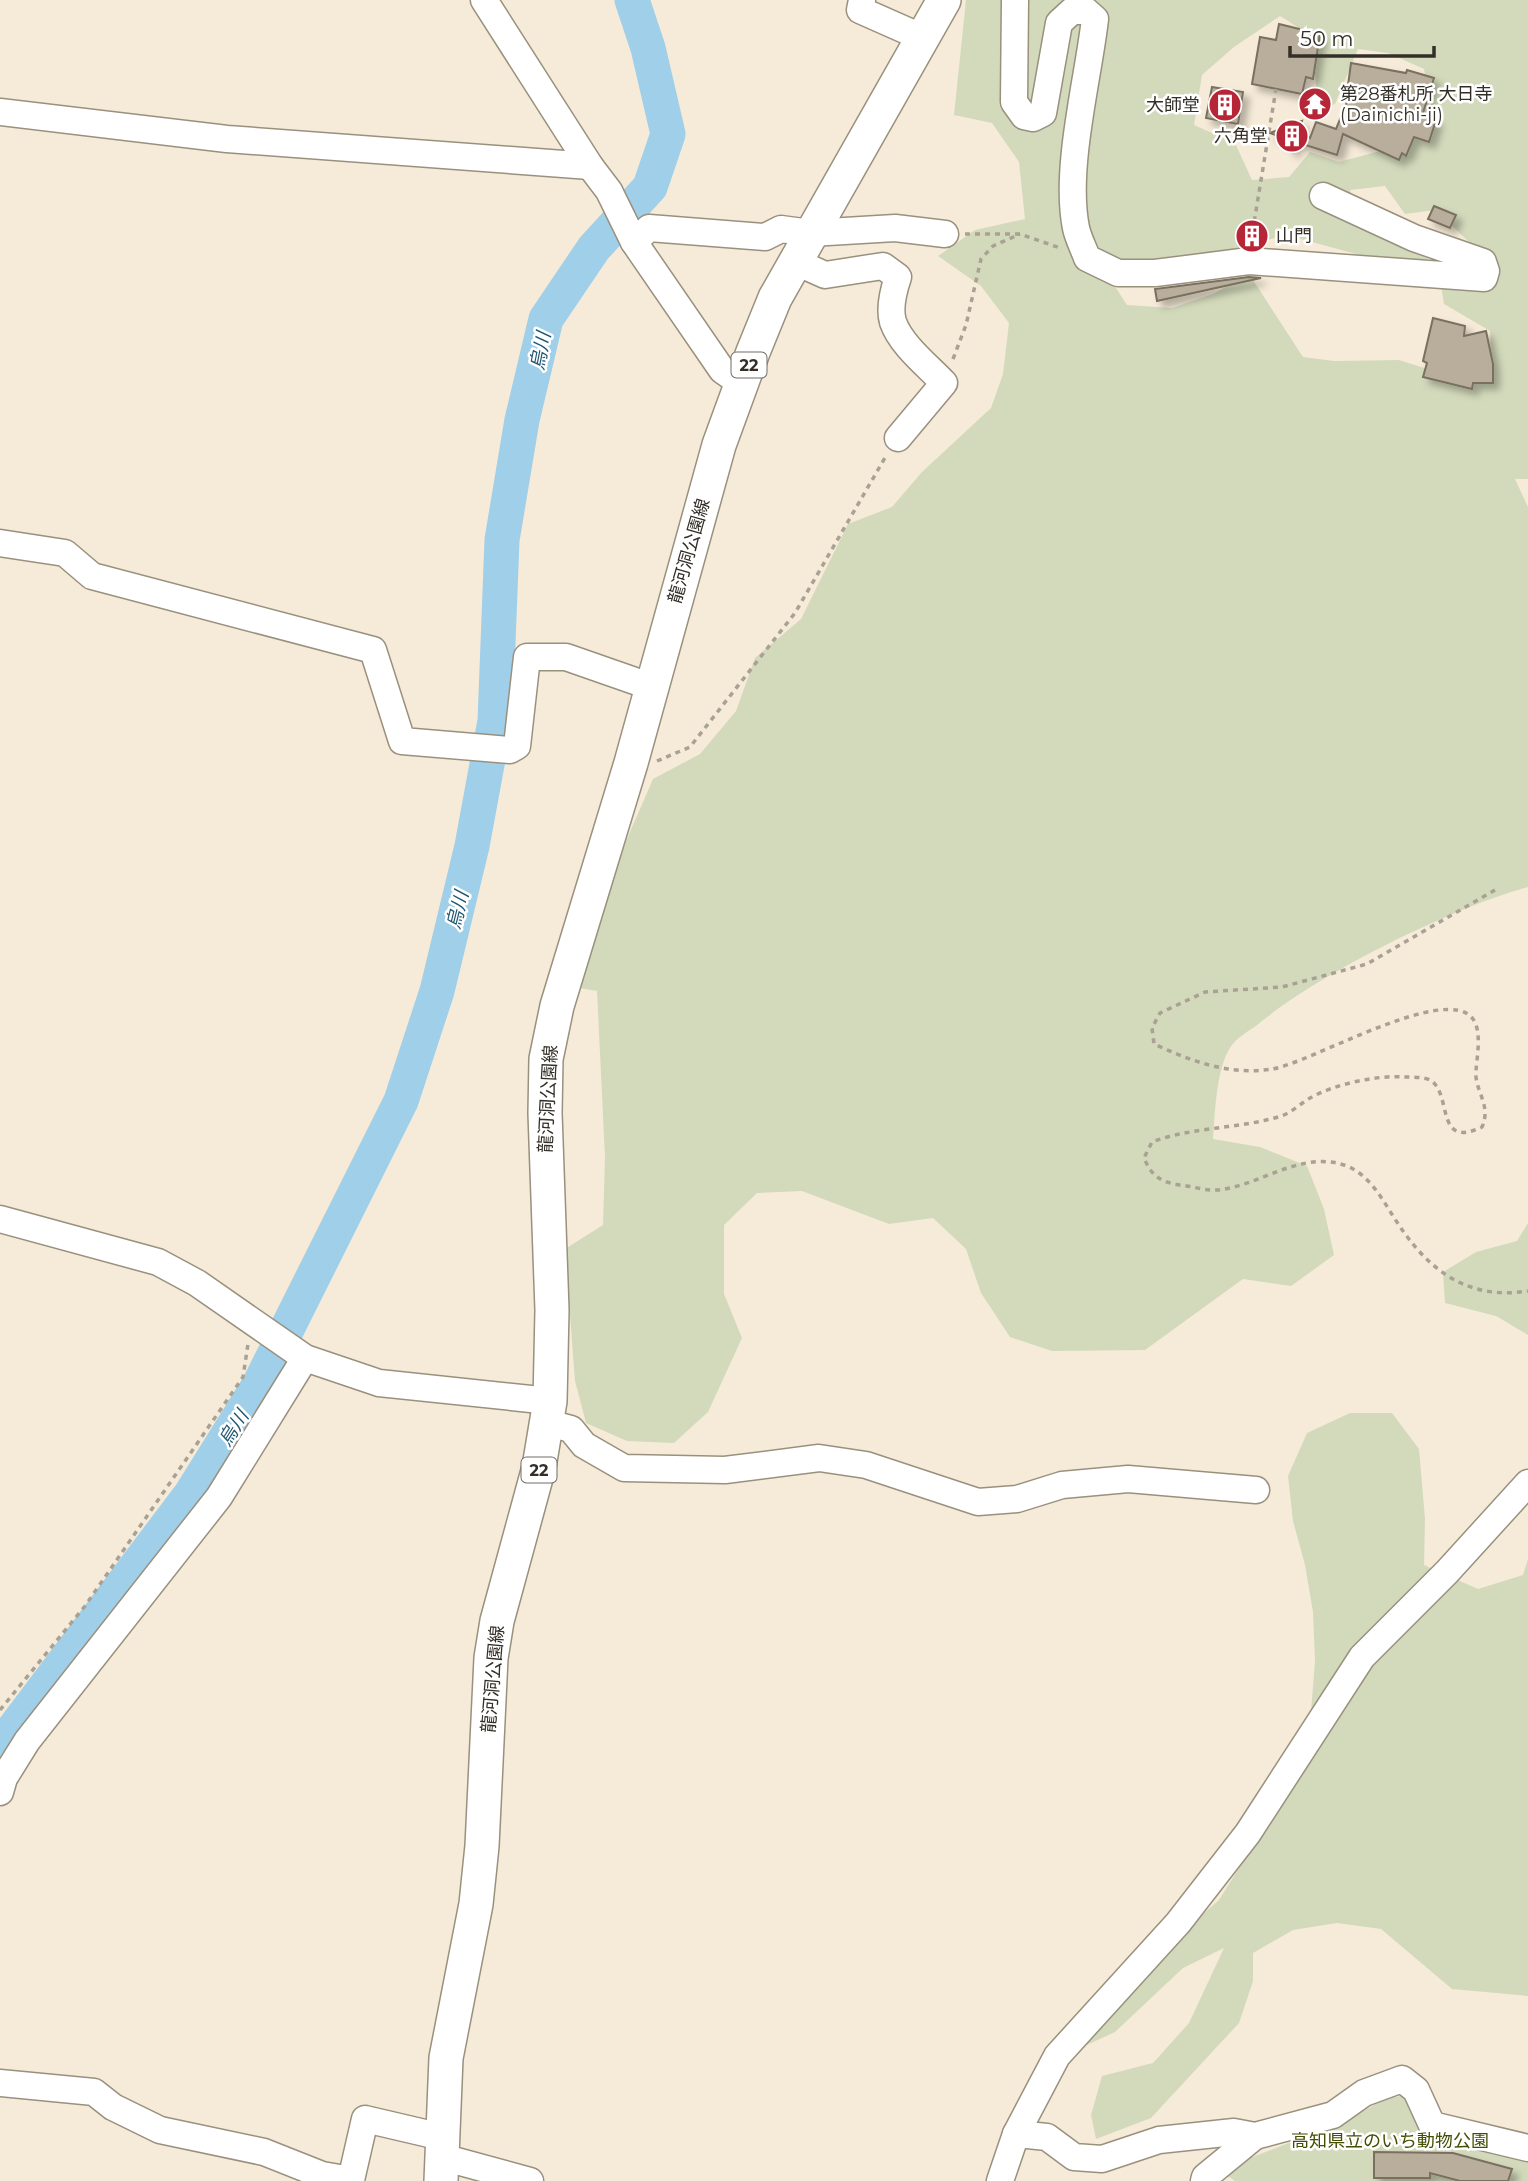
<svg xmlns="http://www.w3.org/2000/svg" width="1528" height="2181" viewBox="0 0 1528 2181" font-family="Montserrat,'Noto Sans JP',sans-serif">
	<defs>
		<filter id="shadow"><feDropShadow dx="6" dy="6" stdDeviation="3.5" flood-color="#0004"/></filter>
	</defs>
	<rect width="100%" height="100%" fill="#f6ebd8"/>
	<g fill="#d3dabb" fill-rule="evenodd">
		<path d="M966,0H1528V479H1515L1528,507V887C1447,910 1322,972 1257,1025C1249,1031 1238,1037 1232,1045C1216,1066 1215,1113 1213,1139L1260,1147L1307,1166L1324,1209L1334,1255L1291,1286L1243,1279L1145,1350L1052,1351L1010,1337L981,1293L966,1249L933,1218L889,1224L802,1191L757,1193L724,1225V1294L742,1338L708,1412L674,1443L627,1441L586,1423L575,1381L565,1249L603,1225L605,1157L597,991L573,987L586,933L653,779L700,754L736,711L755,658L801,619L848,524L892,507L922,472L991,408L1003,374L1009,323L981,286L938,256L975,230L1025,219L1019,162L992,123L954,115ZM1280,16L1312,36L1318,110L1335,104L1358,49L1388,53L1424,69L1432,111L1399,146L1339,162L1310,152L1289,177L1252,180L1235,143L1194,125L1202,75L1234,47ZM1385,186L1405,214L1435,210L1468,241L1482,283L1440,279L1444,304L1490,331L1492,374L1459,379L1399,360L1334,361L1303,357L1249,274L1213,294L1172,308L1127,305L1112,282L1286,235L1393,264L1429,259L1360,225L1350,190Z"/>
		<path d="M1528,1223V1335L1496,1316L1445,1303L1443,1272L1476,1252L1517,1241Z"/>
		<path d="M1350,1413H1392L1419,1449L1425,1519L1424,1565L1478,1589L1523,1575L1528,1559V1996L1452,1989L1381,1929L1337,1923L1293,1930L1253,1953V1981L1239,2023L1151,2118L1096,2139L1091,2115L1102,2076L1153,2063L1189,2023L1224,1948L1183,1968L1115,2032L1054,2060L1131,1977L1219,1900L1249,1852L1310,1724L1315,1661L1313,1612L1305,1565L1293,1521L1288,1476L1307,1433Z"/>
		<path d="M1401,2096L1414,2101L1430,2129L1528,2154V2181H1235L1219,2170L1348,2120L1386,2098Z"/>
	</g>
	<g fill="none" stroke-linecap="round" stroke-linejoin="round">
		<path stroke="#a0cfea" stroke-width="35" d="M0,1747L191,1494L259,1385L401,1101L437,991L472,846L495,721L502,540L522,420L546,319L594,248L650,187L668,134L648,48L632,0"/>
	</g>
	<g fill="#b9ae9c" stroke="#79705f" stroke-width="2" filter="url(#shadow)">
		<path d="M1279,24L1320,34L1313,79L1306,77L1302,94L1252,84L1260,37L1276,40Z"/>
		<path d="M1351,63L1406,73L1407,70L1434,78L1422,116L1436,120L1429,142L1414,137L1406,156L1402,153L1399,160L1343,134L1337,155L1296,142L1293,152L1281,137L1270,133L1302,121L1300,128L1310,138L1316,122L1336,129L1354,85H1348Z"/>
		<path d="M1212,87L1243,92L1238,124L1206,118Z"/>
		<path d="M1434,206L1456,215L1450,228L1428,219Z"/>
		<path d="M1249,277L1261,278L1157,301L1155,289Z"/>
		<path d="M1433,318L1465,326L1464,336L1486,331L1493,364V383H1473L1472,389L1423,377L1427,363L1423,361Z"/>
		<path d="M1374,2152L1453,2153L1512,2169L1508,2181H1460L1430,2173V2178H1374Z"/>
	</g>
	<g fill="none" stroke-linecap="round" stroke-linejoin="round">
		<defs>
			<g id="minor">
				<path d="M484,0L590,166L609,191L634,242L722,370L742,384"/>
				<path d="M862,0L860,10L921,37"/>
				<path d="M1015,0L1014,102L1024,116L1033,118L1043,113L1059,23L1072,11H1086L1095,19C1088,80 1064,169 1076,228C1078,238 1084,249 1087,258L1118,273H1155L1249,261L1484,278L1486,271L1483,262L1414,238L1323,196"/>
				<path d="M0,112L227,139L590,166"/>
				<path d="M634,242L649,228L765,237L781,229L811,233L895,228L945,234"/>
				<path d="M796,262L825,275L883,266L898,277C894,289 889,309 893,322C901,345 928,366 944,383L898,438"/>
				<path d="M0,543L65,553L92,576L373,650L402,741L510,750L517,746L527,657H566L652,687"/>
				<path d="M0,1219L158,1262L197,1283L305,1358L379,1383L550,1401"/>
				<path d="M548,1423L571,1429L584,1445L624,1468L725,1470L819,1458L866,1465L978,1502L1017,1499L1062,1485L1128,1479L1256,1490"/>
				<path d="M0,1792L4,1778L27,1741L219,1497L305,1358"/>
				<path d="M0,2083L94,2092L113,2107L160,2130L264,2152L322,2175L351,2180L365,2119L442,2137"/>
				<path d="M1016,2134L1047,2137L1074,2157L1102,2159L1159,2140L1234,2132L1255,2136L1333,2115L1364,2093L1402,2079L1416,2090L1432,2125L1528,2148"/>
				<path d="M442,2157L530,2181"/>
				<path d="M1000,2181L1016,2134L1057,2056L1178,1923L1248,1833L1362,1657L1447,1572L1528,1483"/>
				<path d="M1204,2181L1205,2177L1255,2136"/>
			</g>
			<path id="major" d="M441,2181L446,2058L476,1904L482,1846L491,1658L497,1621L539,1467L550,1401L552,1310L545,1113L546,1059L557,1006L631,763L719,445L753,352L775,298L944,0"/>
		</defs>
		<use href="#minor" stroke="#99907e" stroke-width="29"/>
		<use href="#major" stroke="#99907e" stroke-width="36"/>
		<g stroke="#a9a193" stroke-width="3.5" stroke-dasharray="5 5" stroke-linecap="butt">
			<path d="M965,234H1020L1060,248"/>
			<path d="M1251,241L1276,89"/>
			<path d="M953,359L966,325L981,259L993,246L1020,234"/>
			<path d="M657,761L690,747L795,613L886,456"/>
			<path d="M1495,890L1367,964L1282,987L1205,992L1160,1013L1152,1028L1154,1044C1191,1061 1230,1076 1272,1069C1309,1064 1446,982 1473,1019C1482,1032 1477,1056 1476,1071C1474,1090 1492,1105 1482,1127C1434,1150 1453,1093 1430,1080C1424,1077 1411,1077 1404,1077C1376,1075 1335,1084 1310,1098C1300,1104 1290,1114 1278,1117C1237,1129 1191,1127 1152,1142L1144,1158C1152,1177 1161,1182 1180,1185C1192,1186 1205,1191 1217,1190C1261,1186 1301,1149 1347,1166C1369,1175 1381,1197 1393,1216C1425,1267 1464,1301 1528,1291"/>
			<path d="M0,1710L85,1606L243,1377L248,1344"/>
		</g>
		<use href="#minor" stroke="#fff" stroke-width="26"/>
		<use href="#major" stroke="#fff" stroke-width="33"/>
	</g>
	<defs>
		<symbol id="temple-disc" viewBox="-11 -11 22 22"><circle r="9.5" fill="#b72636" stroke="#fff"/><path d="M0-6L5-2H3V0L6.5 2.5H4V6H1.5V3h-3V6H-4V2.5H-6.5L-3 0V-2H-5Z" fill="#fff"/></symbol>
		<symbol id="building-disc" viewBox="-11 -11 22 22"><circle r="9.5" fill="#b72636" stroke="#fff"/><path d="M-4-6H4V6H1V3H-1V6H-4ZM-2.5-4.3h1.7v1.8h-1.7ZM.8-4.3h1.7v1.8H.8ZM-2.5-1h1.7V.8h-1.7ZM.8-1h1.7V.8H.8Z" fill="#fff"/></symbol>
	</defs>
	<g fill-rule="evenodd">
		<use href="#temple-disc" x="1296" y="85" width="38" height="38"/>
		<use href="#building-disc" x="1206" y="86" width="38" height="38"/>
		<use href="#building-disc" x="1273" y="117" width="38" height="38"/>
		<use href="#building-disc" x="1233" y="217" width="38" height="38"/>
	</g>
	<g text-anchor="middle" stroke-width="5" stroke-linejoin="round" paint-order="stroke">
		<g fill="#fff" stroke="#706d68" stroke-width="2">
			<rect x="731.5" y="352.5" width="35" height="25" rx="5"/>
			<rect x="521.5" y="1457.5" width="35" height="25" rx="5"/>
		</g>
		<g font-size="16" font-weight="bold" fill="#332f28">
			<text x="749" y="371">22</text>
			<text x="539" y="1476">22</text>
		</g>
		<g font-size="18" fill="#332f28" stroke="#fff" text-anchor="start">
			<text x="1340" y="100">第28番札所 大日寺<tspan x="1340" dy="21">(Dainichi-ji)</tspan></text>
			<text x="1200" y="111" text-anchor="end">大師堂</text>
			<text x="1268" y="142" text-anchor="end">六角堂</text>
			<text x="1276" y="242">山門</text>
		</g>
		<g font-size="18" fill="#332f28" stroke="#fff">
			<text transform="translate(689 551) rotate(-74)" y="6">龍河洞公園線</text>
			<text transform="translate(548 1099) rotate(-87)" y="6">龍河洞公園線</text>
			<text transform="translate(493 1679) rotate(-85)" y="6">龍河洞公園線</text>
		</g>
		<g font-size="18" fill="#444f04" stroke="#fff">
			<text x="1390" y="2147">高知県立のいち動物公園</text>
		</g>
		<g font-size="19" font-style="italic" fill="#1d5571" stroke="#fff">
			<text transform="translate(540 351) rotate(-79)" y="7">烏川</text>
			<text transform="translate(457 910) rotate(-76)" y="7">烏川</text>
			<text transform="translate(233 1428) rotate(-58)" y="7">烏川</text>
		</g>
	</g>
	<path d="M1290 46v10h144v-10" fill="none" stroke="#332f28" stroke-width="3.5"/>
	<text x="1300" y="46" font-size="21" fill="#332f28" stroke="#ffffff" stroke-width="5" paint-order="stroke">50 m</text>
</svg>
